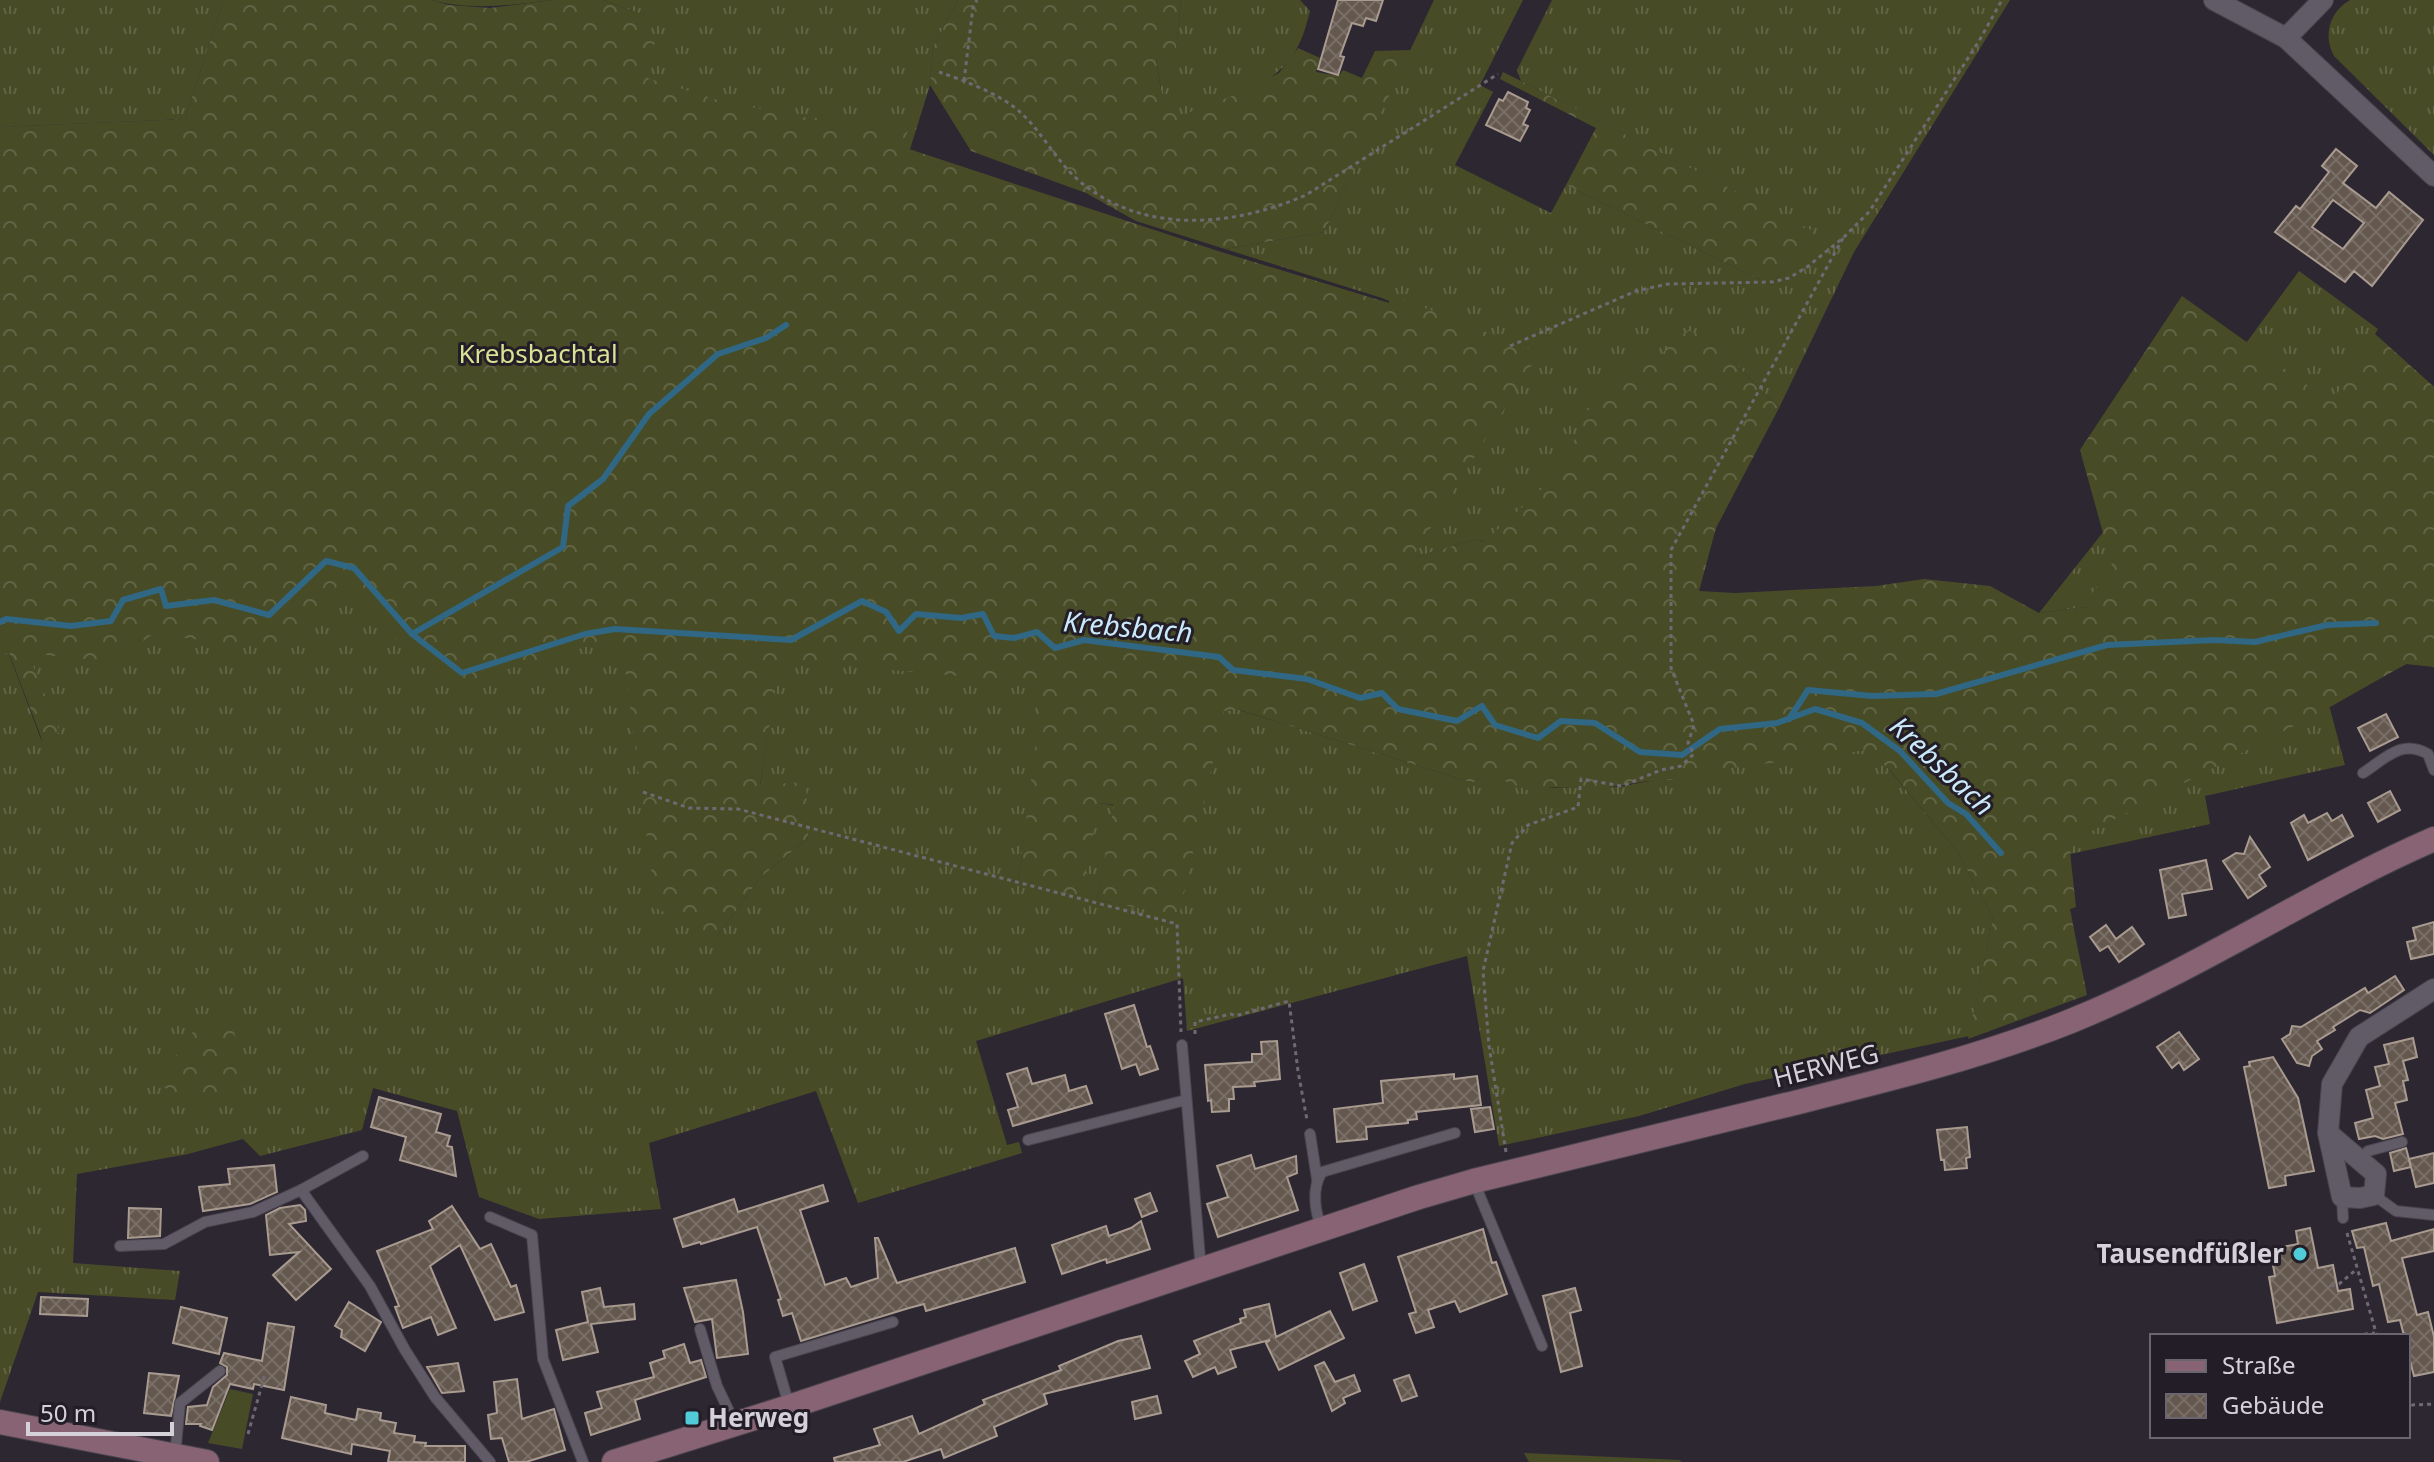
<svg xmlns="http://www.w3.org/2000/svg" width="2434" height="1462" viewBox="0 0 2434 1462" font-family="'Noto Sans',sans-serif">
	<defs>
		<pattern id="grass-tufts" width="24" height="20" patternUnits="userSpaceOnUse" patternTransform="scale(2)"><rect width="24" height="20" fill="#484c26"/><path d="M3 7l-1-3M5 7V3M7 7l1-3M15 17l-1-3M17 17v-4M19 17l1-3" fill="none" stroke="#626545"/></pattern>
		<pattern id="forest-crowns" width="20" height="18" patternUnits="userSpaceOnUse" patternTransform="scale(2)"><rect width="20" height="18" fill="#484c26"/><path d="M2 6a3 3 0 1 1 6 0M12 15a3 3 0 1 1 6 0" fill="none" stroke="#626545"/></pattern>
		<pattern id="building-cross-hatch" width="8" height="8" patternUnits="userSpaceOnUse" patternTransform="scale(2)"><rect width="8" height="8" fill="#64584e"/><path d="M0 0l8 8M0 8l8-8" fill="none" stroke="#796f67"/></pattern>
	</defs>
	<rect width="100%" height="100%" fill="#2d2732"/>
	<g fill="url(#grass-tufts)">
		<path d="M0,0H225L222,4L185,119L0,127Z"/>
		<path d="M431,0H552C510,5 472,11 431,0Z"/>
		<path d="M603,0H958L933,47L930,85L906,162L558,642L620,628L716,938L760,878L808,838L760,786L779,660L866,646L1044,687L1018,884L1100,803L1115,806L1097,900L1178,915L1223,711L1236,709L1473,783L1488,770L1525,788L1618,787L1724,767L1872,749L1957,851L1993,918L1969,1036L1745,1084L1639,1116L1499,1146L1467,956L1187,1031L1183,978L976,1041L1007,1145L1019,1142L1022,1153L858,1203L816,1091L649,1143L661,1209L539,1219L479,1197L457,1111L373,1088L362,1130L260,1156L243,1139L188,1154L77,1174L73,1263L180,1271L175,1300L38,1292L0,1402V630L42,742L14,618L644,15Z"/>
		<path d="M1181,0H1300L1310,11C1307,22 1304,35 1298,46C1278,89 1217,102 1177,118L1162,95L1156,59L1176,51Z"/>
		<path d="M1434,0H1523L1480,85L1493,92L1455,165L1551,213L1566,185L1771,285L1812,231L1521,81L1517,70L1552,0H2010L1854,252L1779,408L1714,343L1579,457L1500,547L1476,539L1402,561L1521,356L1382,298L1225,249L1324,232Z"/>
		<path d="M2350,0H2434V155L2334,56C2323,36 2329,12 2350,0Z"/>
		<path d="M2299,271L2378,329L2375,334L2434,387V667L2406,664L2329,705L2345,765L2205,796L2210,824L2070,854L2048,680L2109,570L2087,607L2039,613L2158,463Z"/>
	</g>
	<g fill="url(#forest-crowns)">
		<path d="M225,0H431L449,5L490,8L552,0H603L644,15L655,42L646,77L650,79L721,101L799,117L912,124L900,146L1218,251L1389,303L1390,294L1539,353L1412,558L1476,539L1484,542L1546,485L1562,466L1589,409L1609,380L1662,354L1673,340L1689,330L1719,343L1732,361L1779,408L1716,528L1699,591L1735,593L1876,586L1924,579L1990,586L2039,613L2087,607L2094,590L2110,569H2113L2080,450L2182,296L2331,402L2377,336L2434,387V664H2406L2330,707L2069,843L2076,907L2070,909L2087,995L1968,1039L1993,918L1957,851L1889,769L1867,750L1725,769L1685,779L1648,781L1598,789L1554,787L1530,791L1485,773L1473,783L1240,710L1224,711L1179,916L1097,900L1114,805L1100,803L1080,896L1018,884L1043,687L1015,681L780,660L760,785L806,782L808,838L760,878L716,938L656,908L621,637L466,681H459L427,654L396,639L377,608L344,578L282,650L153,634C144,640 135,648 125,653C98,666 57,655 28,653L60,732L43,742L9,653L0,654V127L185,119L222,4Z"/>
		<path d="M958,0H1181L1176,52L1156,60L1162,95L1177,117L1240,93L1279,73L1298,48L1320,58L1316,72L1339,76L1343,70L1362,78L1375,51L1411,50L1324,232L1225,249L1136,221L1086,193L971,151L930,85L933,47Z"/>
		<path d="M1503,72L1521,81L1813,231L1771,285L1566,185L1596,128L1500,79Z"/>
		<path d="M232,1022L246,1087L185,1099L156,1083L198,1025Z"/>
		<path d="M1524,1453L1680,1460L1681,1462H1529Z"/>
	</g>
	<path fill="#484c26" d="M230,1389L253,1394L242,1449L208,1443Z"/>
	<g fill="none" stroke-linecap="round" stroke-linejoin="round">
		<g stroke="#306784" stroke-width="6">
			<path d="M0,622L6,619L71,626L111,621L123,600L161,589L166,606L214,600L269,615L326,561L354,568L412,634L462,673L585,634L615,629L791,640L862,601L886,612L899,631L916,614L961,618L983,614L994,636L1014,638L1037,632L1055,648L1084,640L1219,657L1233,670L1307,679L1360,698L1382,693L1398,709L1457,721L1482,706L1495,725L1538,738L1561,721L1595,723L1640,752L1682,755L1720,729L1777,723L1815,709L1862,723L1900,751L1948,803L1966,814L2001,853"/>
			<path d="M412,634L563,547L568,506L603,479L649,414L718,354L766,338L786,325"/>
			<path d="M1789,719L1808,690L1872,696L1936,694L2107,645L2214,640L2255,642L2327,625L2376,623"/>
		</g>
	</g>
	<g fill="url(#building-cross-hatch)" stroke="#a99b90" stroke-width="2" fill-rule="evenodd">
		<path d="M1338,0H1383L1376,21L1366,18L1363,26L1352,23L1340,56L1344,57L1338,75L1318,69Z"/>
		<path d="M1508,92L1528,102L1526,108L1530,110L1523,124L1528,126L1520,141L1486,125L1499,99L1503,101Z"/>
		<path d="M2336,149L2357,166L2343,183L2376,208L2389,192L2423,220L2372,286L2354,271L2345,282L2275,232L2296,206L2300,209L2329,172L2322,166ZM2333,200L2364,223L2343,249L2312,227Z"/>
		<path d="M2386,714L2398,737L2370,751L2358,728Z"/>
		<path d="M2390,791L2400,810L2378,822L2368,803Z"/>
		<path d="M2327,813L2332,821L2342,815L2353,836L2308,860L2291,823L2304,815L2308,823Z"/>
		<path d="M2250,837L2270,867L2259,875L2266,886L2248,898L2223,861L2236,853L2244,854Z"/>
		<path d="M2206,860L2212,889L2182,894L2186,915L2169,918L2160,870Z"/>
		<path d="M2434,922V954L2411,959L2407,942L2416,940L2413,928Z"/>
		<path d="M2106,925L2116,939L2132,927L2144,944L2119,962L2108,946L2100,951L2090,937Z"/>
		<path d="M2395,976L2404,990L2370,1013L2360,1010L2333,1027L2335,1030L2317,1041L2322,1049L2312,1056L2309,1066L2297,1063L2282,1039L2290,1034L2292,1026L2301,1027L2365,988L2368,993Z"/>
		<path d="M1134,1005L1147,1047L1150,1046L1158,1069L1140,1075L1136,1064L1122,1069L1105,1014Z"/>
		<path d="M2179,1032L2199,1059L2184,1070L2179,1062L2172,1068L2157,1047Z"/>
		<path d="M2413,1038L2417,1057L2403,1061L2408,1080L2403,1081L2407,1100L2395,1103L2403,1134L2383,1139L2375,1136L2359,1139L2355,1123L2373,1118L2366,1090L2380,1086L2375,1067L2389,1064L2384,1045Z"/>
		<path d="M1277,1041L1280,1079L1254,1082L1255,1086L1233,1087L1234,1099H1229V1111L1212,1112L1211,1100L1208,1101L1205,1065L1252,1062V1054H1262L1261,1042Z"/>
		<path d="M2273,1057L2298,1098L2314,1171L2285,1176L2286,1185L2269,1188L2244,1067L2250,1066L2249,1062Z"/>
		<path d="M1027,1068L1032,1084L1065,1075L1069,1091L1086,1086L1092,1103L1013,1126L1008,1110L1018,1107L1007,1074Z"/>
		<path d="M1454,1074V1079L1477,1076L1481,1105L1416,1112L1417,1119L1408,1120V1123L1366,1127L1367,1139L1337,1142L1334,1109L1383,1103L1381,1081Z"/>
		<path d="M379,1097L441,1114L436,1132L450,1136L447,1146L452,1147L456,1176L400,1160L406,1137L371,1127Z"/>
		<path d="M1490,1107L1494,1129L1475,1132L1471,1109Z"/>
		<path d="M1967,1127L1970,1157L1966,1158L1967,1168L1945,1170L1944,1160H1941L1937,1130Z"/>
		<path d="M2406,1148L2411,1167L2394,1171L2390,1153Z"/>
		<path d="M2434,1153V1183L2416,1187L2409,1159Z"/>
		<path d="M1251,1155L1255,1169L1296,1156L1297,1173L1287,1177L1298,1210L1218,1237L1207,1204L1228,1197L1217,1166Z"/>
		<path d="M274,1165L277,1192L250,1204L203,1211L199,1187L230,1184L228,1169Z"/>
		<path d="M823,1185L828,1201L800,1210L825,1285L846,1278L851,1287L878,1278L875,1238H878L897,1283L1015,1248L1025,1282L926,1311L924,1304L909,1308L801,1341L792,1313L783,1316L778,1300L781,1299L757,1227L701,1244L700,1242L683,1247L674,1219L734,1199L738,1212Z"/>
		<path d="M1150,1193L1157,1211L1142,1217L1135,1199Z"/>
		<path d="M300,1205L305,1210L306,1221L289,1224L331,1269L296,1300L273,1275L299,1252L270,1255L266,1215L280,1208Z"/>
		<path d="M452,1206L480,1249L491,1244L511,1287L516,1285L524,1312L495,1320L460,1245L430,1266L456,1328L438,1335L431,1317L403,1328L395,1307L399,1306L377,1251L433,1229L429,1221Z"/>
		<path d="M129,1208L161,1209L160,1236L128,1238Z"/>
		<path d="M1141,1221L1150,1249L1107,1263L1106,1259L1062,1274L1052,1245L1106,1226L1109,1236L1131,1228Z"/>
		<path d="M2386,1223L2391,1241L2434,1229V1251L2402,1258L2417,1315L2428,1312L2434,1337V1372L2414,1376L2408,1353V1336H2404L2400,1320L2388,1322L2379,1284L2373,1286L2364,1247L2357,1248L2352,1231Z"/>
		<path d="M2310,1228L2318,1268L2333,1265L2338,1291L2350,1289L2353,1309L2277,1323L2269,1277L2275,1276L2270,1249L2298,1244L2296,1231Z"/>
		<path d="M1483,1229L1492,1263L1496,1262L1507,1294L1460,1312L1455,1301L1428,1310L1434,1327L1416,1333L1409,1314L1416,1312L1398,1257Z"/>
		<path d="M1364,1264L1377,1301L1353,1310L1340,1273Z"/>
		<path d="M736,1280L743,1312L748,1354L717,1358L712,1319L695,1322L684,1288Z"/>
		<path d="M600,1288L604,1307L634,1304L635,1319L591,1324L598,1352L563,1360L556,1330L588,1322L582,1292Z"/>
		<path d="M1575,1288L1581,1310L1570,1313L1582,1366L1561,1372L1543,1296Z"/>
		<path d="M41,1297L88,1299L87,1316L40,1314Z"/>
		<path d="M349,1302L381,1322L365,1351L341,1337L342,1330L335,1326Z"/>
		<path d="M1269,1304L1276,1337L1330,1311L1344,1338L1279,1370L1266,1343L1270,1340L1230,1350L1236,1367L1218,1374L1215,1367L1193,1377L1185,1361L1200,1354L1194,1341L1241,1323L1240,1319L1246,1317L1244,1310Z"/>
		<path d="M181,1307L227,1318L219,1354L173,1343Z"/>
		<path d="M268,1323L294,1327L284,1390L254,1384L253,1389L230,1384L212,1430L200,1426L201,1424H186L188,1407L207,1405L213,1387L227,1375V1367L220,1363L224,1353L262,1361Z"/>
		<path d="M1141,1336L1150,1368L1044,1394L1047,1404L994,1427L997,1436L944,1458L941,1449L903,1462H835L834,1458L880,1445L874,1429L912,1416L919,1434L985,1404L983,1400L1061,1370L1059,1366L1118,1341Z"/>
		<path d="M684,1344L690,1363L701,1360L706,1377L635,1400L640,1419L591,1435L585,1413L602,1408L597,1392L654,1377L650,1363L665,1358L663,1351Z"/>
		<path d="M1324,1362L1335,1382L1354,1375L1360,1391L1343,1398L1345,1403L1332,1411L1315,1366Z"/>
		<path d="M458,1363L464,1391L442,1393L427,1367Z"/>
		<path d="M149,1373L179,1376L171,1416L144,1413Z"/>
		<path d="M1409,1375L1417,1396L1402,1401L1394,1380Z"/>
		<path d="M517,1379L522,1419L554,1409L565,1450L526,1462H509L502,1438L491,1439L488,1415L497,1413L494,1382Z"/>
		<path d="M1157,1396L1161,1413L1135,1419L1132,1402Z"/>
		<path d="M291,1397L326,1405L325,1413L356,1420L358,1409L381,1413L380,1420L396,1423L394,1433L415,1436L414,1442L426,1443L425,1446H465V1462H388L390,1451L352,1444L351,1454L282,1438Z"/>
	</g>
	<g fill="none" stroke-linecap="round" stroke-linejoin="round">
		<defs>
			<g id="lane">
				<path d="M2363,773C2386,758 2401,739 2428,754L2434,770"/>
				<path d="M1182,1045L1201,1270"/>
				<path d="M1310,1134L1317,1179"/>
				<path d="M1028,1140L1186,1100"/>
				<path d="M2360,1161L2368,1151L2402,1142"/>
				<path d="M1474,1182L1542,1346"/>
				<path d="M301,1190L370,1286L405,1350L435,1397L490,1462"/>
				<path d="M2374,1195L2396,1211L2434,1215"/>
				<path d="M2342,1197L2343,1218"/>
				<path d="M490,1217L532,1235L543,1359L583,1462"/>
				<path d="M1322,1229C1315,1212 1311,1189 1322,1172L1455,1133"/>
				<path d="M120,1246L164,1244L205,1222L253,1212L301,1190L363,1156"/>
				<path d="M700,1329L717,1386L735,1424"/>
				<path d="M789,1405L775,1357L893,1322"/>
				<path d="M175,1456L180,1403L220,1371"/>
			</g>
			<g id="street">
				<path d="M2214,0L2286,38L2434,176"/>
				<path d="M2286,38L2323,0"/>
				<path d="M2328,1133L2376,1174L2374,1195L2360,1198L2342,1197L2328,1133L2332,1084L2359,1037L2434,989"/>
			</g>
			<g id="secondary">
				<path d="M0,1422L207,1462"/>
				<path d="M614,1462L789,1407L1419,1197L1474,1181C1578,1156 1682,1130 1786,1105C1882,1081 1979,1058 2071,1021C2197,970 2310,893 2434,839"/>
			</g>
		</defs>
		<use href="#lane" stroke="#4b454f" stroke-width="12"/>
		<use href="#street" stroke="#4b454f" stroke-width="22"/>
		<use href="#secondary" stroke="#4b454f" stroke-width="26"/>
		<g stroke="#6f6973" stroke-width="3" stroke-dasharray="4 4" stroke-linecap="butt">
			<path d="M939,72C965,81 1001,94 1021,113C1042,132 1055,159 1076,178C1140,236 1233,227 1306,195L1498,74"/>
			<path d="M964,81L973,7L977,0"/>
			<path d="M1510,346L1636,291L1668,284L1772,282L1789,278L1807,267L1843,238L1869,212L1979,41L2002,0"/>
			<path d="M643,792L689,808L738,809L1177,924L1181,1032"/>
			<path d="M1195,1034V1022L1231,1014L1235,1016L1289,1001L1298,1071L1307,1120"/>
			<path d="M1506,1152L1489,1046L1483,971L1512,843L1528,825L1578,807L1581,779L1622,786L1661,770L1681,766L1694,754L1688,743L1694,725L1671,668V550L1843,238"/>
			<path d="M2347,1233L2377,1336"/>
			<path d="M2331,1286L2339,1284L2357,1269"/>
			<path d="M2356,1335L2375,1333"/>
			<path d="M2408,1397L2412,1405L2434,1404"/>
			<path d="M248,1434L265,1374"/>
		</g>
		<use href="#lane" stroke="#615a67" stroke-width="10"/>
		<use href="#street" stroke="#615a67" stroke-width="20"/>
		<use href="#secondary" stroke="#886373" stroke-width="24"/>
	</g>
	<g fill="#52cbd9" stroke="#231d28" stroke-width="3">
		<circle cx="2300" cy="1254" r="8"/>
		<rect x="684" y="1410" width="16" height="16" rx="4"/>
	</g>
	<g text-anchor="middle" stroke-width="6" stroke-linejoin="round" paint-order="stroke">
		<g font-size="26" fill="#d8e292" stroke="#231d28">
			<text x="538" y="363">Krebsbachtal</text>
		</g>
		<g font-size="26" fill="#d5d1d8" stroke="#231d28">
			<text transform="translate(1826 1066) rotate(-14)" y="9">HERWEG</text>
		</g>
		<g font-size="26" font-weight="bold" fill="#d5d1d8" stroke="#231d28" text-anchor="end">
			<text x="2284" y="1263">Tausendfüßler</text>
			<text x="708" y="1427" text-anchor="start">Herweg</text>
		</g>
		<g font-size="28" font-style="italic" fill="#cae9fb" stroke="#231d28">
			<text transform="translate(1128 627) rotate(5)" y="10">Krebsbach</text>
			<text transform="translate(1942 766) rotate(43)" y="10">Krebsbach</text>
		</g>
	</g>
	<rect x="2150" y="1334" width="260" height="104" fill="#231d28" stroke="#6a656e" stroke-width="2"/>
	<rect x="2166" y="1360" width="40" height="12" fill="#886373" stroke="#6a656e" stroke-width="2"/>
	<text x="2222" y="1374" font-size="24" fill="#d5d1d8">Straße</text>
	<rect x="2166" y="1394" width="40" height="24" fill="url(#building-cross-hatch)" stroke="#6a656e" stroke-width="2"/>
	<text x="2222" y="1414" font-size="24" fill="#d5d1d8">Gebäude</text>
	<path d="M28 1422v12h144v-12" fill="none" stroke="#d5d1d8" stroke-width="4"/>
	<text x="40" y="1422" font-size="24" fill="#d5d1d8" stroke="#231d28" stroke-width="6" paint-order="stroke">50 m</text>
</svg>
